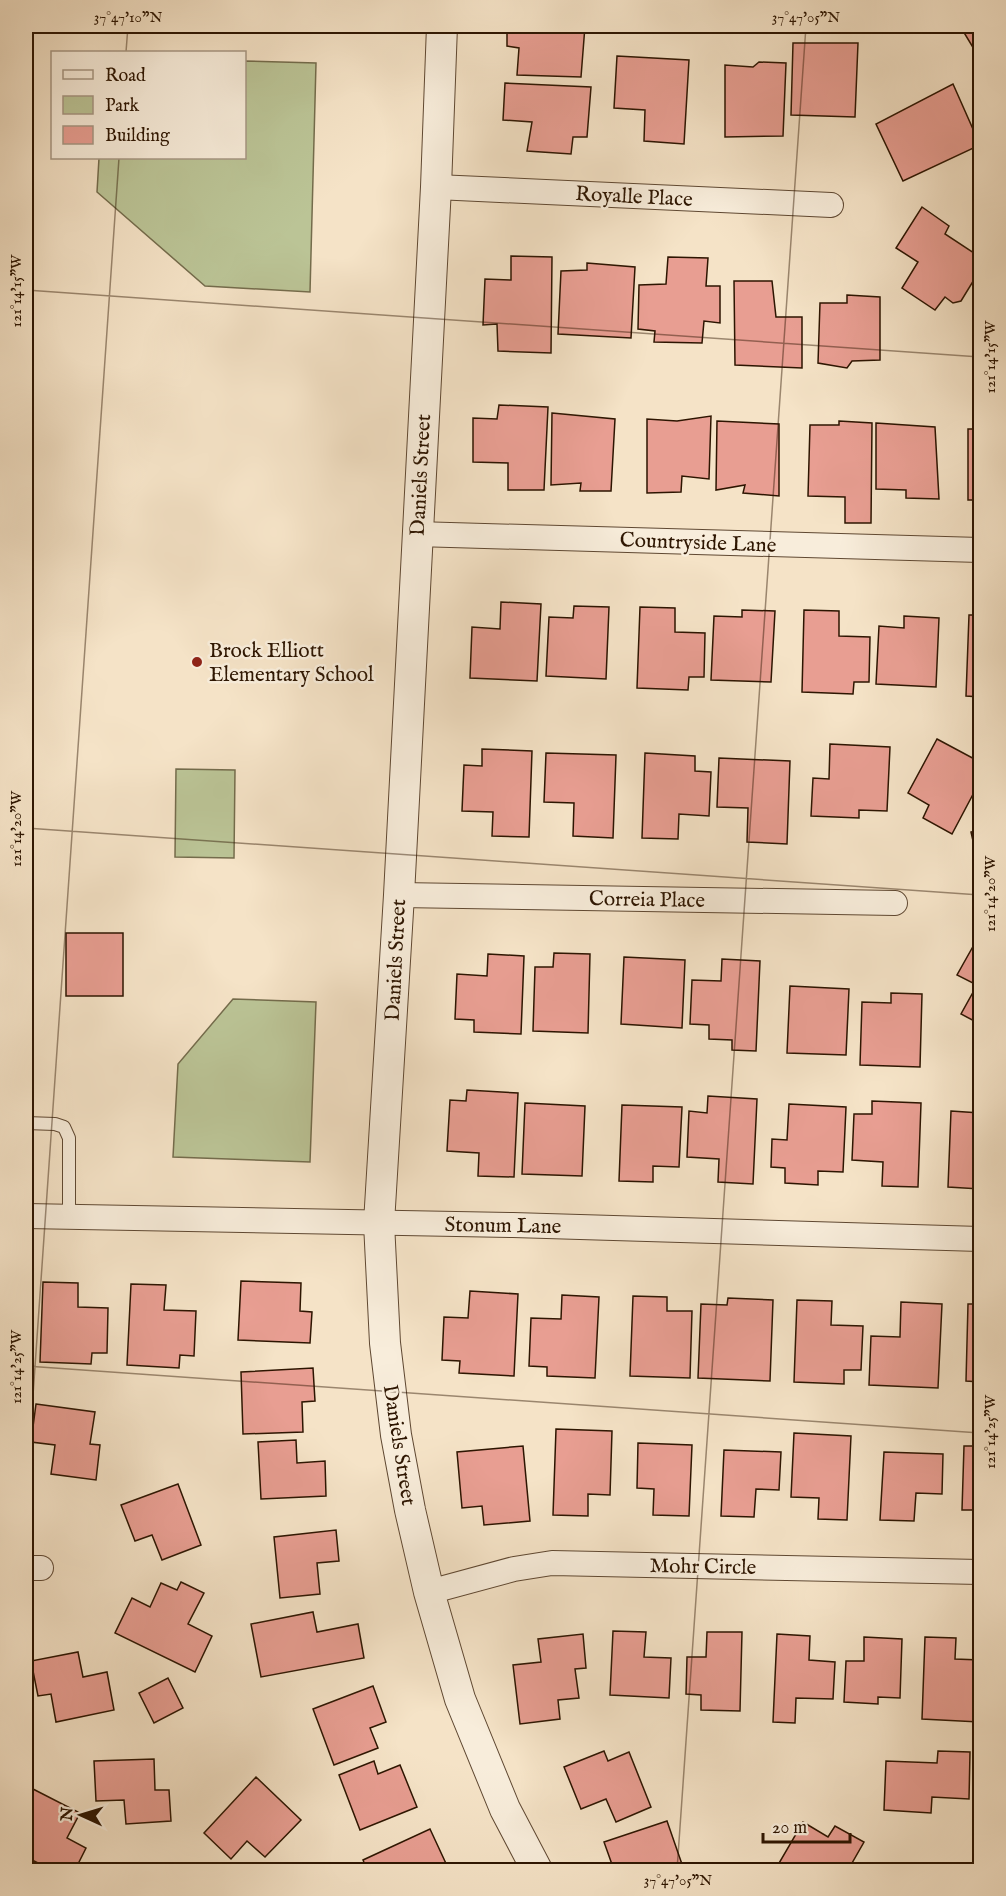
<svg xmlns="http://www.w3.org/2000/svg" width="1006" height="1896" viewBox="0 0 1006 1896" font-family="'IM FELL English',serif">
	<rect width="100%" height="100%" fill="#f5e3c7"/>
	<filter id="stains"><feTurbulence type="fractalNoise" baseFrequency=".00333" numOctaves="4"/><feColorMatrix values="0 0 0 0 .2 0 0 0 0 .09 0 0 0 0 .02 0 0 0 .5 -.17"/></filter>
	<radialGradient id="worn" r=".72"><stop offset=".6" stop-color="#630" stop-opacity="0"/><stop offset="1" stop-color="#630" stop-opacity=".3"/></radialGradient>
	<g fill="#bbc496" stroke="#746c4c" stroke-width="1.5">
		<path d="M245,61L316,63L310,292L205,286L97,192L99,158H244Z"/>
		<path d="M176,769L235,770L234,858L175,857Z"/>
		<path d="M233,999L316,1002L310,1162L173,1157L178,1064Z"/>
	</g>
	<g fill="#e89e92" stroke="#2d1501" stroke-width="1.5">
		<path d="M507,26H585L581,77L517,75L519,48L507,46Z"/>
		<path d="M960,26H980V59Z"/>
		<path d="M793,43H858L855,117L791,115Z"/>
		<path d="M617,56L689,60L684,144L644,141L645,110L614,108Z"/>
		<path d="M759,62L786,63L783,136L725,137V65L753,67Z"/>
		<path d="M505,83L591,87L587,137H573L571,154L527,151L532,122L503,120Z"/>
		<path d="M953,84L980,145L903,181L876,124Z"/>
		<path d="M922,207L949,226L945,234L980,257V270L961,301L953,303L945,297L935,310L902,288L918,262L896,248Z"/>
		<path d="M511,256L552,257L551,353L498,351L497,324L483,325L485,279L511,280Z"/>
		<path d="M668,257L708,258L706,286H720V323L704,321L702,343L654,342L655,331L638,329L639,285L666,284Z"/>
		<path d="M587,263L635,267L631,338L558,334L561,271L587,270Z"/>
		<path d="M734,281H772L776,317H802V368L735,365Z"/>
		<path d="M847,295L880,297V360L852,361L847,368L818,363L820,303H847Z"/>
		<path d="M499,405L548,407L544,490H508V463L473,462V418L497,419Z"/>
		<path d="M552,413L615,419L611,491H580L581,483L551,485Z"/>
		<path d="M711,416L709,479L682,476L681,492L647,493V419L677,421Z"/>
		<path d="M717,421L779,424V496L743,493L745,485L716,490Z"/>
		<path d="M839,421L872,423L871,523H845V497L808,496L810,425H839Z"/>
		<path d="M876,423L935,427L939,499L906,498V490L876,489Z"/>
		<rect x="968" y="429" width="12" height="71"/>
		<path d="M501,602L541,604L537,681L470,678L472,627L500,629Z"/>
		<path d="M574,606L609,607L606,679L546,676L549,617L573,618Z"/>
		<path d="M640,607L675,608V632L705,633L704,677H689L688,690L637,688Z"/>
		<path d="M742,610L775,611L771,682L711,680L714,616L742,617Z"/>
		<path d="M804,610L839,611V636L870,637L869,682H854L853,694L802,692Z"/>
		<path d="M969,615H980V697L966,696Z"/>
		<path d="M904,616L939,618L936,687L876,684L879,626L904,628Z"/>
		<path d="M937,739L980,762V781L952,834L923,818L929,805L908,793Z"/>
		<path d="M830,744L890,747L887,811L859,810V818L811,816L813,778L829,779Z"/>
		<path d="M482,749L532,751L529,837L492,836L493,812L462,811L464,765L482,766Z"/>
		<path d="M546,753L616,755L613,838L573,836L574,803L544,802Z"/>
		<path d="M645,753L695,756V771L711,772L709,816L679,814L678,839L642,838Z"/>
		<path d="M719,758L790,761L787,844L747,842L748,808L717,807Z"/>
		<path d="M980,830V895L973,865L978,863L971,832Z"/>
		<rect x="66" y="933" width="57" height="63"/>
		<path d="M980,934V1024L961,1014L977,985L957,975Z"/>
		<path d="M554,953L590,954L588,1033L533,1031L535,967H553Z"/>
		<path d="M488,954L524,956L521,1034L474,1032V1020L455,1019L457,974L487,976Z"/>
		<path d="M624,957L685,960L682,1028L621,1024Z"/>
		<path d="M722,959L760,961L756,1051L732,1050V1040L709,1039V1025L690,1024L692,980L721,981Z"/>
		<path d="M790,986L849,989L846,1055L787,1053Z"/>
		<path d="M891,993L922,994L920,1067L860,1065L862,1002L891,1003Z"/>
		<path d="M467,1090L518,1093L514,1177L478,1176L479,1153L447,1151L450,1100L466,1101Z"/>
		<path d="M708,1096L757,1099L753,1184L718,1182L719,1159L687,1157L689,1111L707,1113Z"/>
		<path d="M872,1101L921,1103L918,1187L882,1186L883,1162L852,1160L854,1114H872Z"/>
		<path d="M525,1103L585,1106L582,1176L522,1174Z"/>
		<path d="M789,1104L846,1107L843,1172L818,1171V1185L785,1183V1168L771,1167L772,1139L787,1140Z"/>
		<path d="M622,1105L682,1107L679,1167L653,1166V1182L619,1181Z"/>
		<path d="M951,1111L980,1113V1189L948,1187Z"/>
		<path d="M241,1281L301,1283L300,1311L312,1312L310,1343L238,1340Z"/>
		<path d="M43,1282L78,1283V1307L108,1308L107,1353H92L91,1364L40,1362Z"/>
		<path d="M131,1284L166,1285L164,1310L196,1311L194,1356L180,1355L179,1368L127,1365Z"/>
		<path d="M470,1291L518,1294L514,1376L459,1373L460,1361L442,1360L444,1317L468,1318Z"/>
		<path d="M562,1295L599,1297L595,1378L547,1376V1367L529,1366L531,1318L561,1319Z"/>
		<path d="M633,1296L667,1297V1311H692L690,1378L630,1376Z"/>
		<path d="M728,1298L773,1300L770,1381L698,1378L701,1304L727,1305Z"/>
		<path d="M797,1300L832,1301L831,1325L863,1326L861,1370H844V1384L794,1382Z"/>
		<path d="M901,1302L942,1304L938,1388L869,1385L871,1336L900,1337Z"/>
		<path d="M968,1304H980V1382L966,1381Z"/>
		<path d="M313,1368L315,1401L302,1402L303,1432L243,1434L241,1372Z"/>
		<path d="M36,1404L95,1412L90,1444L100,1445L96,1480L51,1474L55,1445L31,1442Z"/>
		<path d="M556,1429L612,1431L610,1495L588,1494V1516L553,1515Z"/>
		<path d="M794,1433L851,1436L847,1520L818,1519L819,1498L791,1497Z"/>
		<path d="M296,1440L297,1463L325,1461L326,1496L261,1499L258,1442Z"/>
		<path d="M638,1443L692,1445L689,1516L653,1515L654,1489L637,1488Z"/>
		<path d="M523,1446L530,1521L484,1525L482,1506L462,1508L457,1452Z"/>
		<path d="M964,1446H980V1510H962Z"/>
		<path d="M724,1450L781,1452L779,1490L756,1489L754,1517L721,1516Z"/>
		<path d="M884,1452L943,1454L942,1494L916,1493L914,1521L880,1520Z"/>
		<path d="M178,1484L201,1545L162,1560L152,1535L135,1541L121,1505Z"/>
		<path d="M336,1530L339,1561L317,1563L320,1594L280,1598L274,1537Z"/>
		<path d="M181,1582L204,1593L188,1624L212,1636L195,1672L115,1633L132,1598L150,1607L161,1583L177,1590Z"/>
		<path d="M313,1612L317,1632L358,1624L364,1658L261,1677L251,1624Z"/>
		<path d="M613,1631L646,1632L644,1657L671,1658L669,1698L610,1695Z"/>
		<path d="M707,1632H742L740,1711L701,1710V1695L686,1694L687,1657H706Z"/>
		<path d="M583,1634L586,1668L575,1669L579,1698L558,1700L560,1719L520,1724L513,1665L541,1662L538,1639Z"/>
		<path d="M777,1634L810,1636L809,1660L835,1662L833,1699L796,1698L795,1723L773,1722Z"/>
		<path d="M864,1637L902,1639L900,1698L878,1697V1704L844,1702L846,1661H864Z"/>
		<path d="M925,1637L956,1638L955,1659L980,1660L979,1722L922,1719Z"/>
		<path d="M78,1652L83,1677L107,1672L114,1710L56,1722L51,1694L38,1696L31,1661Z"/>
		<path d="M168,1678L183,1708L154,1723L139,1693Z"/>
		<path d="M373,1686L386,1722L370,1728L378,1748L334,1765L313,1709Z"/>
		<path d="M604,1751L608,1761L629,1752L651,1807L616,1822L606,1799L581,1809L564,1767Z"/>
		<path d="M938,1751L970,1752L969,1799L932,1797L931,1813L884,1810L886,1761L937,1763Z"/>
		<path d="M154,1759L155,1790H169L171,1821L126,1824L124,1800L96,1801L94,1761Z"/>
		<path d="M374,1761L378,1774L400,1765L417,1807L360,1830L339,1775Z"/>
		<path d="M256,1777L301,1820L265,1857L247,1841L231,1859L204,1833Z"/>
		<path d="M33,1789L80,1813L67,1838L86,1848L75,1870H52L26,1857V1803Z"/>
		<path d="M667,1821L684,1870H614L604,1842Z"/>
		<path d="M803,1822L828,1837L835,1826L864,1842L848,1870H823L819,1868L818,1870H775Z"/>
		<path d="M430,1829L449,1870H367L363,1860Z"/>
	</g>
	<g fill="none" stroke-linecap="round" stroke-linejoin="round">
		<defs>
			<path id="service" d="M26,1123L55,1124L64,1127L69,1138V1217"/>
			<g id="minor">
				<path d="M436,187L831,205"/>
				<path d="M416,534L980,550"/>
				<path d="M399,895L895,903"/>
				<path d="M26,1216L513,1225L980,1239"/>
				<path d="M26,1568H41"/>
				<path d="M429,1592L514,1569L552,1563L980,1572"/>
			</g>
			<path id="tertiary" d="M442,26L436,187L399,895L379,1223L385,1343L396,1435L410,1510L429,1592L460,1699L505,1809L537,1870"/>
		</defs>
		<use href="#service" stroke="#5f4832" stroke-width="14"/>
		<use href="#minor" stroke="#5f4832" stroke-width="26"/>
		<use href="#tertiary" stroke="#5f4832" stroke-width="32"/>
		<use href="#service" stroke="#f8eddb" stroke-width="12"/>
		<use href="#minor" stroke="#f8eddb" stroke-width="24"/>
		<use href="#tertiary" stroke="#f8eddb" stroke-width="30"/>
	</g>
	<path fill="none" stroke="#2d1501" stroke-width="1.5" stroke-opacity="0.45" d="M126,52L128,26M26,290L980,357M26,828L980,895M26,1366L980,1433M26,1496L119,158M677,1870L806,26"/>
	<circle fill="#8f2418" stroke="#f8eddb" stroke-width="2" cx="197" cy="662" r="6"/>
	<g text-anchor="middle" stroke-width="5" stroke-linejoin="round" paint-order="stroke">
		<g font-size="21" fill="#2d1501" stroke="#f8eddb">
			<text transform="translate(634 196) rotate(3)" y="7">Royalle Place</text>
			<text transform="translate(420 475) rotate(-87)" y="7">Daniels Street</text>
			<text transform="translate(698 542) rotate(2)" y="7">Countryside Lane</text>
			<text transform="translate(647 899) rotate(1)" y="7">Correia Place</text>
			<text transform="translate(395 960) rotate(-87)" y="7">Daniels Street</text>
			<text transform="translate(503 1225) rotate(1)" y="7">Stonum Lane</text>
			<text transform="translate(400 1445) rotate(81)" y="7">Daniels Street</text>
			<text transform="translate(703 1566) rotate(1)" y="7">Mohr Circle</text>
		</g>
		<g font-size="21" fill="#2d1501" stroke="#f8eddb" text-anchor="start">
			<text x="209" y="657">Brock Elliott<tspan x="209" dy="24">Elementary School</tspan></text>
		</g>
	</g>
	<rect width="1006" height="1896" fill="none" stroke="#f5e3c7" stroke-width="66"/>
	<rect x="51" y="51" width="195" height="108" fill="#f8eddb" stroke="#a79784" stroke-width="1.5"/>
	<rect x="63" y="70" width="30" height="9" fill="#f8eddb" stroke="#a79784" stroke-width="1.5"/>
	<text x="105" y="81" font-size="18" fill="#2d1501">Road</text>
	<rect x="63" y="96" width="30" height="18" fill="#bbc496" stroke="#a79784" stroke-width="1.5"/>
	<text x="105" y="111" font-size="18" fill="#2d1501">Park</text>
	<rect x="63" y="126" width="30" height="18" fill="#e89e92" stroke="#a79784" stroke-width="1.5"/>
	<text x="105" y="141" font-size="18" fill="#2d1501">Building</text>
	<g transform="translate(81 1815) rotate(274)" stroke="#f8eddb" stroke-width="4.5" paint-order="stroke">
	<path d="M0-4.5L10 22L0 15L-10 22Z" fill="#2d1501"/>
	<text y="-9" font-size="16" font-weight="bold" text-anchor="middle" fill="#2d1501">N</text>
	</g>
	<path d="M763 1833v9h87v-9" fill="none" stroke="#2d1501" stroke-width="3"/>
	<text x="772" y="1833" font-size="18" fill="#2d1501" stroke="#f8eddb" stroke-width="4.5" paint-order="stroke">20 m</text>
	<rect x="33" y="33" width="940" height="1830" fill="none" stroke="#2d1501" stroke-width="2"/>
	<g font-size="15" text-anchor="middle" fill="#2d1501">
		<text x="128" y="22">37°47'10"N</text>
		<text x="806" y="22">37°47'05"N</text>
		<text transform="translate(16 291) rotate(-90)" y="5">121°14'15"W</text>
		<text transform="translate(990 357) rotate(-90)" y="5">121°14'15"W</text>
		<text transform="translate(16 829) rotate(-90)" y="5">121°14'20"W</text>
		<text transform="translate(990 894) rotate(-90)" y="5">121°14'20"W</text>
		<text transform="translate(16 1367) rotate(-90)" y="5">121°14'25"W</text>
		<text transform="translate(990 1432) rotate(-90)" y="5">121°14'25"W</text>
		<text x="678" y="1885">37°47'05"N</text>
	</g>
	<rect width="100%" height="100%" filter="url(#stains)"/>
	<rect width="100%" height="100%" fill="url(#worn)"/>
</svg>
